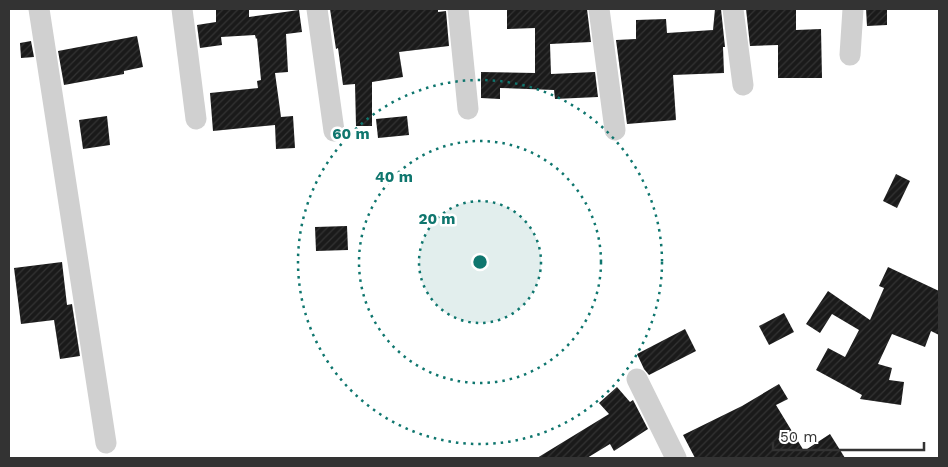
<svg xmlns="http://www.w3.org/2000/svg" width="948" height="467" viewBox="0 0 948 467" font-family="'Work Sans',sans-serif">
	<defs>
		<pattern id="building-hatch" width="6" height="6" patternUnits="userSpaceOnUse" patternTransform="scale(1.25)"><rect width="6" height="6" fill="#1a1a1a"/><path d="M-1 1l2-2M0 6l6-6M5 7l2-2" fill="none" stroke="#333"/></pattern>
	</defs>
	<rect width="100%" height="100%" fill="#fff"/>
	<g fill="url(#building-hatch)">
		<path d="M216,9H249V17L299,10L302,32L286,34L288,72L275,73L281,117L293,116L295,148L276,149L275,125L213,131L210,93L258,88L257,81L261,80L257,38L256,39L255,35L221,37L222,45L200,48L197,25L216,22Z"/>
		<path d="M330,9H438V12L446,11L449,46L399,52L403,77L372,82V126H356L355,84L343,85L338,48L336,49Z"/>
		<path d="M507,9H587L591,42L550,44L551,74L595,72L598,97L555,99L554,90L500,88V99L481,98V72L535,73V28L507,29Z"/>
		<path d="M715,9H721L725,47H723L724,73L673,75L676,120L627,124L616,40L636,39V20L666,19L667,33L713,30Z"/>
		<path d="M746,9H796V30L821,29L822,78H778V45L750,46Z"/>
		<path d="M866,9H887V25L867,26Z"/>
		<path d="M137,36L143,67L124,71V74L64,85L58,51Z"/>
		<path d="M31,41L34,57L21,58L20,43Z"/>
		<path d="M107,116L110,145L83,149L79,120Z"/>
		<path d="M407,116L409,135L378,138L376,119Z"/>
		<path d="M896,174L910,181L897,208L883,201Z"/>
		<path d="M347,226L348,250L316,251L315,227Z"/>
		<path d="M62,262L67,305L72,304L80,356L60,359L54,320L21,324L14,268Z"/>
		<path d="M888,267L939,291V335L931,331L925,347L892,334L878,364L892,368L889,380L904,382L901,405L860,399L862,395L816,370L828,348L845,357L859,330L832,314L820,333L806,324L828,291L870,320L884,288L879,286Z"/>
		<path d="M784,313L794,332L769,345L759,326Z"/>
		<path d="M685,329L696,351L649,375L644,369L637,354Z"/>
		<path d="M779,384L788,399L776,405L804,451L830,434L845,458H695L683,435L742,406Z"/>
		<path d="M617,387L630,402L633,400L648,429L614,451L610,444L587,458H537L609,414L599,403Z"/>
	</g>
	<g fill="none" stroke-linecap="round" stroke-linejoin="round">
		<g stroke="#d0d0d0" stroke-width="21">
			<path d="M39,9L106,443"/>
			<path d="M182,9L196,119"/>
			<path d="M317,9L334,131"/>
			<path d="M458,9L468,109"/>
			<path d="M599,9L615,130"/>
			<path d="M733,9L743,85"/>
			<path d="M850,55L853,9"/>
			<path d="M637,379L676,458"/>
		</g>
	</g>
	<circle cx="480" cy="262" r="61" fill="#0f766e" fill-opacity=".12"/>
	<g fill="none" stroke="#0f766e" stroke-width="2.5" stroke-dasharray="2.5 5">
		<circle cx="480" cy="262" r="61"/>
		<circle cx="480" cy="262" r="121"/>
		<circle cx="480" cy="262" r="182"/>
	</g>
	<circle cx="480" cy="262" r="8" fill="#0f766e" stroke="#fff" stroke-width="2.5"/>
	<g font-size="15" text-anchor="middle" font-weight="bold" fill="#0f766e" stroke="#fff" stroke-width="5" stroke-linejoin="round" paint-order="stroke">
		<text x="351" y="139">60 m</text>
		<text x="394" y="182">40 m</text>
		<text x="437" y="224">20 m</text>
	</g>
	<rect width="948" height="467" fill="none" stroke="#333333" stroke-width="20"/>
	<path d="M773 442v8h151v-8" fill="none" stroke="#333333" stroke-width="2.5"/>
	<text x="780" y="442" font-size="15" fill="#333333" stroke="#ffffff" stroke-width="4" paint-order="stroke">50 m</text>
</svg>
